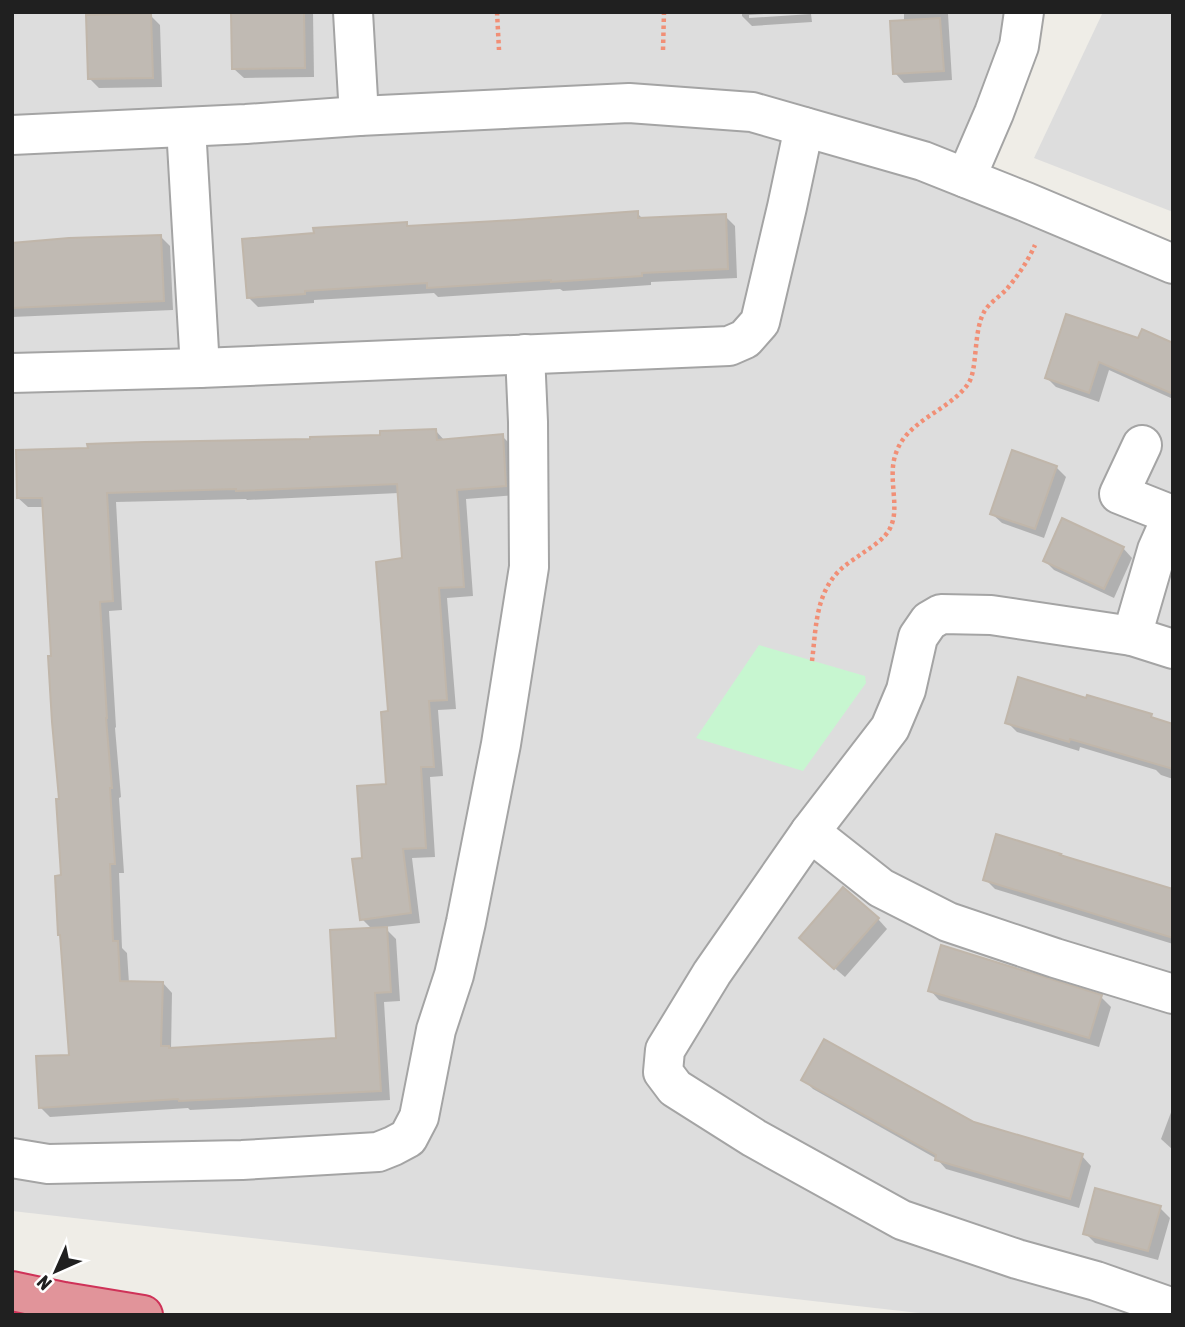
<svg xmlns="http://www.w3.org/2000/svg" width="1185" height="1327" viewBox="0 0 1185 1327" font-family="'Asap Condensed',sans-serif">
	<rect width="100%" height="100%" fill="#efede7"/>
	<g fill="#ddd">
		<path d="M12,12H1031L982,201L1173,284V1315H937L12,1211Z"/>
		<path d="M1103,12H1173V212L1034,158Z"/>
	</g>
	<path fill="#c7f6d0" d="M759,645L865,676L866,683L803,771L696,738Z"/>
	<g fill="#0003" fill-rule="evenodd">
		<path d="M88,12H140V15H150L160,25L162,87L99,88L89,78Z"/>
		<path d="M233,12H313L314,77L244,78L234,69Z"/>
		<path d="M742,12H790L749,15V18L811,14L812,22L752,26L742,16Z"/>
		<path d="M904,12H973L948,14L952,80L904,83L895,73L904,22Z"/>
		<path d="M637,213L644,220L725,216L735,226L737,278L651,282V285L563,291L560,289L438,297L434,293L314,300V303L258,307L248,297L406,224L410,227Z"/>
		<path d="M161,237L170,246L173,310L12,317V244Z"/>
		<path d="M1139,341L1173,345V399L1109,370L1099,402L1056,387L1047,378Z"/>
		<path d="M436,431L445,441L502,436L512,446L515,495L466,499L473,596L447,598L456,709L438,710L443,776L430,777L435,857L412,858L420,923L384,927L396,939L400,1001L384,1002L390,1100L190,1110L188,1108L50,1117L40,1107L71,1056L62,937L61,801L44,507H28L18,498L312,441ZM399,493L404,560L390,713L388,786L364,860L362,919L373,930L338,1040L171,1050L172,993L163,983H129L127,953L122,948L119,873H124L119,798L121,797L115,728L116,727L109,611L122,610L116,502L246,499L247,500Z"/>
		<path d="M1056,467L1066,477L1044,538L1002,523L992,514Z"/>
		<path d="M1123,548L1132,558L1114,598L1054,570L1045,561Z"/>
		<path d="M1151,716L1156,721L1173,726V779L1161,775L1156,770L1080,747L1079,751L1017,732L1007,722Z"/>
		<path d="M985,879L1173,903V944L995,889Z"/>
		<path d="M878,919L887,929L845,977L811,948Z"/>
		<path d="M930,990L1101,997L1111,1007L1099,1047L939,1000Z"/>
		<path d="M803,1079L973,1124L1082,1156L1091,1166L1079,1208L946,1169L937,1159L813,1089Z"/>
		<path d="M1173,1107V1150L1161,1139Z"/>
		<path d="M1160,1208L1170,1218L1158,1260L1095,1243L1085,1233Z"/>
	</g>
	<g fill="#c0bab3" stroke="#c0b6aa" stroke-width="2">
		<path d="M231,12H304L305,68L232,69Z"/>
		<path d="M151,13L153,78L88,79L86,15Z"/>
		<path d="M940,18L944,71L893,74L890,21Z"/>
		<path d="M638,211V218L726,214L728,269L642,273V276L551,282V280L427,288V283L305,291V294L247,298L242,239L314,233L313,228L407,222V226L515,220Z"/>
		<path d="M161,235L164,301L12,308V243L69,238Z"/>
		<path d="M1066,314L1138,338L1142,329L1173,343V394L1099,362L1089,393L1045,378Z"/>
		<path d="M436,429L437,440L503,434L506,486L457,490L464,587L439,588L447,700L429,701L434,767H421L426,848L403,849L411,913L360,920L352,859L362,858L357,786L386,784L381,712L388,711L376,562L402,558L397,484L236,491V489L107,493L113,601L100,602L107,718H106L112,788H110L115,864H110L113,941H118L120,981L163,982L161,1046H169V1048L336,1038L330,930L387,927L391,992L375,993L381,1091L179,1101L178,1099L39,1108L36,1056L69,1055L60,935H58L55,876L61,875L56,799H59L52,722L48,656H51L42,498H17L16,450L88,448L87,444L144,442L310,439V437L380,435V431Z"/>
		<path d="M1012,450L1057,466L1035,529L990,514Z"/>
		<path d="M1062,518L1124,547L1104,589L1043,561Z"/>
		<path d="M1018,677L1086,698L1087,695L1152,714L1151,717L1173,724V769L1070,739L1069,742L1005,723Z"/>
		<path d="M996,834L1061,854L1060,855L1173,889V938L983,880Z"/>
		<path d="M843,887L879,918L834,969L799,938Z"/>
		<path d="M941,945L1102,995L1089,1038L928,991Z"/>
		<path d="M824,1039L974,1122L1083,1154L1070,1199L935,1160L936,1155L801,1080Z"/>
		<path d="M1095,1188L1161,1206L1148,1251L1083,1234Z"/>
	</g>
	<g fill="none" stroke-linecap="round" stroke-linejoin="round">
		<defs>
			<g id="minor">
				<path d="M353,12L359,116"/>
				<path d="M186,127L200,368"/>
				<path d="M12,135L246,124L359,116L629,103L752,112L923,161L1026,202L1173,264"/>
				<path d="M966,178L994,113L1019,46L1024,12"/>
				<path d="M12,373L200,368L729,346L745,339L760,322L787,207L804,127"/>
				<path d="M1142,445L1119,494L1172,515"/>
				<path d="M1132,636L1157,550L1173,514"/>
				<path d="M1173,649L1132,636L991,615L941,614L929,621L918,637L906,690L890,728L810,832L712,973L665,1050L663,1072L675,1088L754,1138L902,1220L1017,1259L1096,1281L1173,1308"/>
				<path d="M810,832L881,888L948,922L1055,958L1173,994"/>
				<path d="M12,1158L48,1164L242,1160L378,1152L393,1146L408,1138L419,1117L436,1030L454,975L466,922L501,744L529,567L528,422L525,354"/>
			</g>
			<path id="highway" d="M12,1291L64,1302L143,1315"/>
		</defs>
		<use href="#minor" stroke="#a4a4a4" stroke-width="42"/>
		<use href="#highway" stroke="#cf3258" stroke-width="42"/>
		<g stroke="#f18f76" stroke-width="4.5" stroke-dasharray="3.5 3.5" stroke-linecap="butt">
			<path d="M497,12L499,50"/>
			<path d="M663,50L664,12"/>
			<path d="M812,661C816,630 815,595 839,571C845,565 853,560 860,555C871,547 886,539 891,526C900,506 887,477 896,453C907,420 949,411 968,384C978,370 973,332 984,312C988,304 999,297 1006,290C1017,277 1028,261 1035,245"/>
		</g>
		<use href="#minor" stroke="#fff" stroke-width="38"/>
		<use href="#highway" stroke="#e1949a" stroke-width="38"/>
	</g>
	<rect width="1185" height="1327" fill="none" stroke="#202020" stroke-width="28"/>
	<g transform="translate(56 1271) rotate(225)" stroke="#ffffff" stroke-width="5" paint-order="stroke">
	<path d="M0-5L12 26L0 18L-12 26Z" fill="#202020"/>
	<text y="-10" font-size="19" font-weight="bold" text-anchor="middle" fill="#202020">N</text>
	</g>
</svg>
